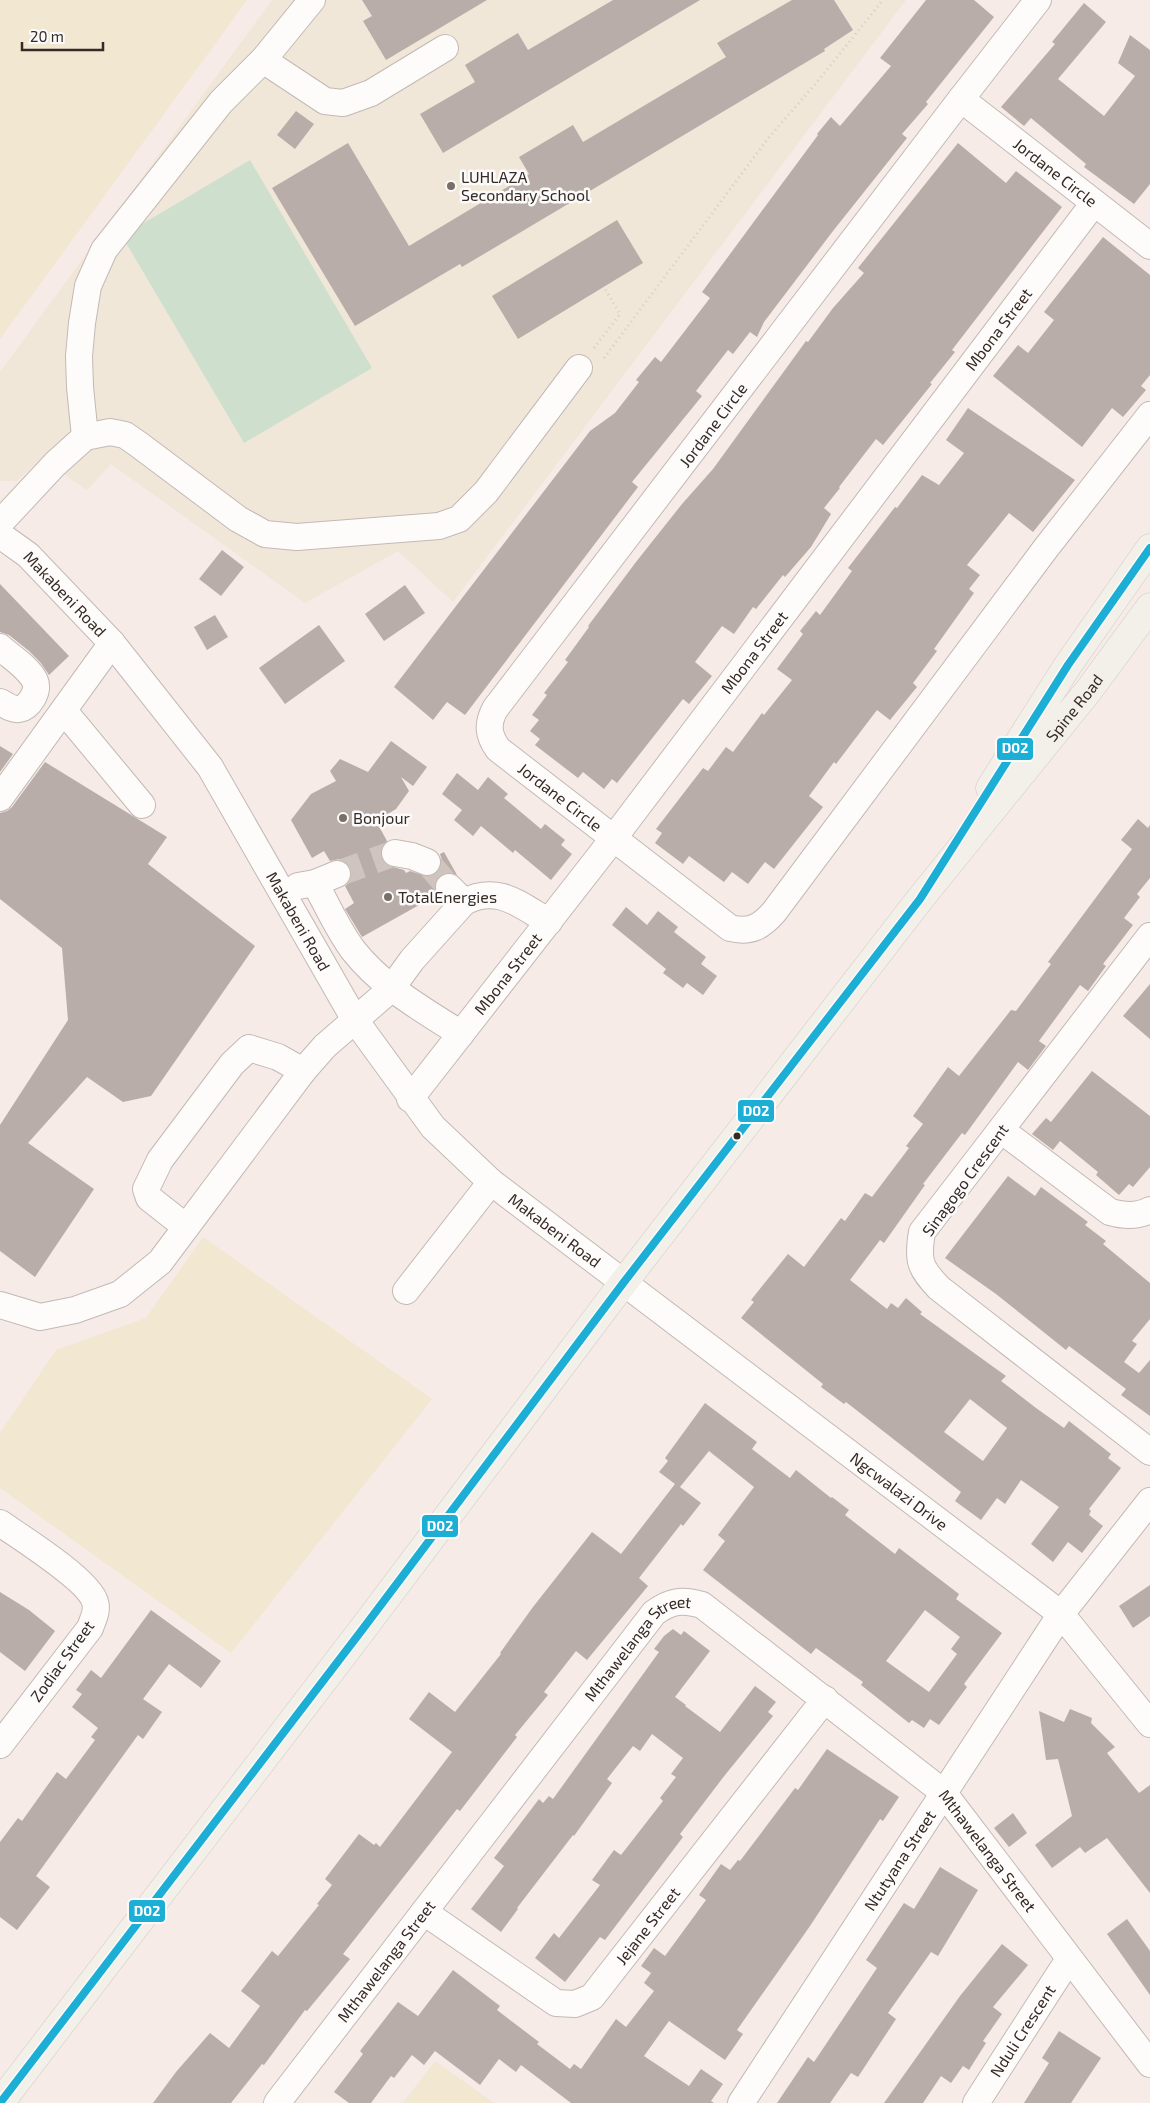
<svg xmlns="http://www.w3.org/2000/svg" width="1150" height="2103" viewBox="0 0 1150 2103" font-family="'Exo 2',sans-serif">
	<rect width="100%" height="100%" fill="#f6ebe6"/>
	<path fill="#f0e7d8" d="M272,0H906L453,602L398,551L305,603L111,464L87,490L41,458L17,481H0V372Z"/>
	<path fill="#cedfce" d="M250,160L372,368L244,443L122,236Z"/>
	<g fill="#f2e7d1">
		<path d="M0,0H247L0,339Z"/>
		<path d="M203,1237L432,1399L231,1653L0,1488V1433L56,1350L146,1318Z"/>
		<path d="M435,2061L494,2103H403Z"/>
	</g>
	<g fill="#b8ada8" fill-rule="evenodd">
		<path d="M362,0H487L386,60L363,21L372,16Z"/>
		<path d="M613,0H700L443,153L420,114L475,82L465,65L518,33L528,50Z"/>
		<path d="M792,0H834L853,30L824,49L825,51L462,267L460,264L355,326L272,188L348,143L409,246L529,174L519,157L573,125L583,142L726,57L717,43Z"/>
		<path d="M926,0H974L994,17L926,102L928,104L902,134L907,138L833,231L764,322L757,337L750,332L733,354L728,350L696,391L702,396L632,482L638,487L465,715L447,702L433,720L394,687L590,431L615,413L639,382L636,380L655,357L661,362L710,298L702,292L818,135L817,134L831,117L840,126L891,66L880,58Z"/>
		<path d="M1084,3L1106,22L1058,79L1104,116L1135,76L1118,63L1130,35L1150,50V184L1134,204L1084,167L1086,164L1031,118L1024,126L1001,107L1055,44L1052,42Z"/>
		<path d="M296,111L314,124L295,149L277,135Z"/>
		<path d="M958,143L1006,183L1016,171L1062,207L952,350L955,352L930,383L932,384L883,445L876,439L839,487L840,488L824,508L831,514L811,547L785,577L783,575L756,609L753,607L734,634L722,626L695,662L712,676L689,704L683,699L617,783L612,779L604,789L583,772L578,778L535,745L540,739L530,731L539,720L532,715L547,695L544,693L568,662L565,660L589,627L588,626L636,562L682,504L713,469L806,341L808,342L833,308L864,273L858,268Z"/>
		<path d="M617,220L643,263L518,339L492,296Z"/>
		<path d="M1103,237L1150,275V375L1141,386L1146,390L1123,417L1112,408L1082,447L993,376L1018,345L1028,353L1054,320L1044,312Z"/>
		<path d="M968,408L1075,480L1033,532L1009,513L967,565L980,575L969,589L974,593L934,649L937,651L913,683L917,687L890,720L877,710L836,764L834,762L809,796L823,807L774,869L765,862L748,884L732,872L724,882L689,856L683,864L655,843L662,833L656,829L703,768L708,771L726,747L733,752L762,713L764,715L792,680L777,669L803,634L800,631L816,611L820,615L852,571L848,568L895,507L897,508L922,475L939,485L964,453L946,440Z"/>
		<path d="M222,550L244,567L221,596L199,579Z"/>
		<path d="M0,584L69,656L49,675L40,662L29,651L9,635L0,632Z"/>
		<path d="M405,585L425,613L384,641L365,614Z"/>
		<path d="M215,615L228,637L207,650L194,627Z"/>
		<path d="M319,625L345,661L285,704L259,668Z"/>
		<path d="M391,741L427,767L413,786L401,777L409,791L396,809L376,821L387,841L380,850L381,859L386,865L404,870L406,873L410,871L429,877L436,874L441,868L442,860L440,854L444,852L457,875L446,872L439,876L434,884L437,895L362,937L345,909L354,903L345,886L349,883L352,876L351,868L346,862L340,859L330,861L324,851L312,858L291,820L311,794L336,781L330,771L340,759L368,772Z"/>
		<path d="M0,746L13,754L0,772Z"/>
		<path d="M45,762L167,837L148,864L255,946L151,1096L123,1102L87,1077L28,1143L94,1189L35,1277L0,1251V1125L68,1020L62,948L0,899V813L7,811L12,807Z"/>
		<path d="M457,773L478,790L488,777L508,794L504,798L541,829L545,824L565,840L561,845L572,854L551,880L515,850L513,853L481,826L473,836L454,820L462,810L442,794Z"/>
		<path d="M1138,819L1148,828L1150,825V878L1137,894L1140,897L1124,918L1133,925L1103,964L1106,966L1088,991L1080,985L1039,1041L1046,1046L1028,1070L1018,1062L965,1135L962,1133L923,1184L925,1185L884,1243L880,1240L850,1280L887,1309L891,1303L898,1308L906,1298L922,1312L920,1314L1006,1376L1001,1381L1036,1408L1064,1428L1069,1421L1111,1454L1108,1458L1121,1468L1089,1509L1091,1511L1089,1515L1103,1526L1082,1553L1068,1542L1053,1562L1031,1544L1059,1507L1021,1480L1005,1504L997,1498L981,1520L955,1501L961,1492L846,1402L844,1404L821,1387L823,1384L741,1318L754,1302L751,1300L788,1254L804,1267L841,1218L845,1221L865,1193L872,1197L909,1148L906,1146L923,1124L913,1116L948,1067L959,1076L1011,1010L1016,1011L1051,964L1048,962L1132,849L1121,840ZM970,1399L1007,1428L983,1461L944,1432Z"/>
		<path d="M626,907L647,925L658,911L678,927L674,932L706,957L701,964L717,976L703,995L687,983L683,988L663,973L666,969L612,925Z"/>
		<path d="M1150,984V1039L1123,1016Z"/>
		<path d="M1092,1071L1150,1116V1167L1133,1187L1129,1184L1119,1195L1096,1175L1098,1172L1060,1141L1053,1150L1032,1134L1046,1118L1051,1122Z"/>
		<path d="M1008,1176L1035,1196L1041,1187L1088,1222L1085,1225L1106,1241L1103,1244L1150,1283V1319L1132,1341L1137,1344L1124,1362L1139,1373L1150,1360V1416L1121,1395L1126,1389L1069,1346L1066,1350L996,1294L945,1258Z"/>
		<path d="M705,1403L757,1442L752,1449L790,1478L796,1470L831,1498L832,1497L849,1510L845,1515L895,1554L899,1548L959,1594L956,1599L1002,1633L964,1684L967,1687L939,1725L930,1719L924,1728L912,1720L909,1723L861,1685L863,1682L816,1648L811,1654L703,1570L725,1541L718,1535L754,1487L709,1451L680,1487L701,1503L683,1526L681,1524L639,1578L648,1586L587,1660L576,1651L544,1692L548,1695L515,1735L517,1737L460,1811L457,1809L343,1954L350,1959L307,2011L305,2010L264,2065L262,2064L231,2103H153L176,2072L210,2033L229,2048L260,2006L241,1991L272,1951L278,1956L319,1905L317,1904L332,1885L325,1879L359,1834L374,1845L376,1843L380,1847L452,1752L409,1719L429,1692L455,1712L501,1654L500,1653L533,1607L592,1532L621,1554L675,1484L659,1472L668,1461L665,1458ZM925,1610L960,1637L951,1649L957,1654L929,1692L886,1661Z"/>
		<path d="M1150,1585V1616L1133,1628L1119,1606Z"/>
		<path d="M0,1592L29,1610L55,1631L25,1671L0,1652Z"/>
		<path d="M151,1610L221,1661L201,1688L169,1664L143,1699L162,1712L143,1739L138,1735L36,1876L50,1887L17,1930L0,1917V1842L18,1818L22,1821L57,1772L66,1779L95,1740L91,1737L98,1728L72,1707L82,1694L76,1690L91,1670L101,1678Z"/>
		<path d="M673,1629L681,1635L684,1631L710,1651L675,1697L686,1705L685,1706L720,1732L755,1686L776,1702L768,1712L773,1716L725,1775L680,1834L683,1837L605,1940L600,1937L565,1982L535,1958L554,1933L559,1938L600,1885L592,1880L614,1850L621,1855L663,1801L660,1798L676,1777L671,1774L683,1758L652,1734L640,1751L633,1746L607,1779L612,1783L574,1836L573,1835L517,1908L518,1909L501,1932L471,1909L504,1866L494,1858L539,1799L543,1803L549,1796L553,1799L659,1652L654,1649L664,1636Z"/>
		<path d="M1070,1709L1092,1718L1091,1723L1115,1747L1107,1753L1139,1793L1150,1785V1893L1107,1838L1085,1853L1080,1847L1052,1868L1035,1845L1072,1816L1058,1759L1046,1760L1039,1711L1064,1722Z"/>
		<path d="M827,1749L899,1797L883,1821L880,1819L810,1926L737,2030L743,2034L725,2060L669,2021L644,2056L689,2086L701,2069L723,2084L711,2101L714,2103H571L521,2065L516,2072L499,2059L480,2085L435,2051L424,2065L412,2055L394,2078L391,2076L371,2103H349L334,2092L363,2054L360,2051L398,2002L418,2016L453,1970L500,2006L497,2010L539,2042L537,2044L570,2069L574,2064L581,2069L616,2019L626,2027L654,1991L644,1983L651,1973L641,1966L654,1948L665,1956L706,1900L699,1895L721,1864L730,1870L738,1860L740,1861L795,1788L798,1790Z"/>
		<path d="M1013,1813L1027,1833L1009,1847L994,1828Z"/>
		<path d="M940,1867L978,1890L938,1956L931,1952L888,2013L896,2019L858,2077L851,2073L830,2103H777L808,2057L814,2062L877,1968L866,1960L904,1903L914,1909Z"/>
		<path d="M1127,1919L1150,1951V1995L1107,1934Z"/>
		<path d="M1002,1944L1028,1965L993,2007L1002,2014L983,2041L986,2043L969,2070L963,2066L951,2083L941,2076L923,2103H884L960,1996Z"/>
		<path d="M1059,2031L1101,2058L1071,2103H1024L1049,2063L1042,2058Z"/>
	</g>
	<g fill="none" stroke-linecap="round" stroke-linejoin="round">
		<g stroke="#d0c4bf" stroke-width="26" stroke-dasharray="26 13" stroke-linecap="butt">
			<path d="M427,862L449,887"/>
			<path d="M337,874L395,853"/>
		</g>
		<defs>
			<g id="minor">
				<path id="s1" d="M1038,0L961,99L1150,246"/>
				<path d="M263,60L325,101L343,103L371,93L445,48"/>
				<path id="s2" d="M961,99L495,709C487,724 488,735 498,749L730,928C750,933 761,927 774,912L1046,548L1150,415"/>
				<path d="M85,437L80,387L79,356L82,323L88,286L104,250L221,102L263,60L312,0"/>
				<path d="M0,523L55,464L85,437L110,432L125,435L138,444L238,519L265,534L297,537L439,526L459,519L486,492L579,368"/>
				<path id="s3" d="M0,535L28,555L112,643L210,767L355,1020L433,1127L491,1182L1061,1614L1150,1724"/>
				<path d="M0,647C11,657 28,667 35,681C39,691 30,707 19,709C12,710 6,705 0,702"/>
				<path d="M64,711L142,805"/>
				<path d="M0,798L112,643"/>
				<path d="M395,853L412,856L427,862"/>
				<path d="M315,883C327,905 338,930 353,950C382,987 422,1009 461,1034"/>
				<path d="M298,886L315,883L337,874"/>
				<path d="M464,902C498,884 520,905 549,922"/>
				<path d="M1150,936L922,1232C917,1261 920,1268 939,1288L1150,1452"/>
				<path id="s4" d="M410,1099L613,839L1094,203"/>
				<path d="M1001,1130L1110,1212C1124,1216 1137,1217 1150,1210"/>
				<path d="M186,1227L149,1198L146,1189L160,1160L232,1064L249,1048L278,1057L303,1071"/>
				<path d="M406,1291L491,1182"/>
				<path d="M0,1305L40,1317L75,1310L120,1294L160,1262L303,1071L325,1046L391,989L412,960L464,902L449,887"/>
				<path d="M0,1523C20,1537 89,1580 95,1602C98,1611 93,1619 90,1628L0,1745"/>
				<path id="s5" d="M424,1912L556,2003L575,2004L592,1997L825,1699"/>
				<path id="s6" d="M277,2103L654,1613C670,1601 682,1599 702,1605L943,1792L1150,2064"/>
				<path id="s7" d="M741,2103L1061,1614L1150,1501"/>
				<path id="s8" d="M976,2103L1069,1959"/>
			</g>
			<g id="major">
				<path d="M990,788L1068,665L1150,548"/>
				<path id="s9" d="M0,2103L362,1630L624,1282L920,899L1089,690L1150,607"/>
			</g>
		</defs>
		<use href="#minor" stroke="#c3b9b4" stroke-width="28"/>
		<use href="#major" stroke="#d0c9c6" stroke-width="29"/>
		<g stroke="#d2cecc" stroke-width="3" stroke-dasharray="1 4" stroke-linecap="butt">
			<path d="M594,348L620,314L604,287"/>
			<path d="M604,358L770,136L813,87L883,0"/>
		</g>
		<use href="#minor" stroke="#fefcfb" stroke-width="26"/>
		<use href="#major" stroke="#f3f0e9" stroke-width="28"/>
		<defs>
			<path id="bus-1" d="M0,2103L362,1630L624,1282L920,899L1068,665L1150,548"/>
		</defs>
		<use href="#bus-1" stroke="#fbfbfb" stroke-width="11"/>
		<use href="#bus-1" stroke="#1caed5" stroke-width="8"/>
	</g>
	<g fill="#796e68" stroke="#fbfbfb" stroke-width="2">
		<circle cx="451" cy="186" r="5"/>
		<circle cx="343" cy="818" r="5"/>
		<circle cx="388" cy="897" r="5"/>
	</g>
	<circle fill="#362a24" stroke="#fbfbfb" stroke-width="2" cx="737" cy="1136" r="4.5"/>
	<g text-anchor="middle" stroke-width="5" stroke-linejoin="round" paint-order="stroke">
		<g font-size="16" fill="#362a24" stroke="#fbfbfb">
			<text dy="6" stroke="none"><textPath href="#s1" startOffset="245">Jordane Circle</textPath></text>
			<text dy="6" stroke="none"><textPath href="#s4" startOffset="969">Mbona Street</textPath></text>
			<text transform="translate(713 425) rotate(-53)" y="6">Jordane Circle</text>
			<text dy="6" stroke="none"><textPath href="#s3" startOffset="88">Makabeni Road</textPath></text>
			<text dy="6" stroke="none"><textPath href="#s4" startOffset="564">Mbona Street</textPath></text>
			<text dy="6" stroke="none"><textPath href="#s9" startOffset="1761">Spine Road</textPath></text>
			<text dy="6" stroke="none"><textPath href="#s2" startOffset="889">Jordane Circle</textPath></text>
			<text dy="6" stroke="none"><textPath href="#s3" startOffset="492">Makabeni Road</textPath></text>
			<text dy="6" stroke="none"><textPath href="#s4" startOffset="159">Mbona Street</textPath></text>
			<text transform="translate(965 1180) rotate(-54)" y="6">Sinagogo Crescent</text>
			<text dy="6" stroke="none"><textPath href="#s3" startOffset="898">Makabeni Road</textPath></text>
			<text dy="6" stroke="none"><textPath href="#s3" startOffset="1330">Ngcwalazi Drive</textPath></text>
			<text dy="6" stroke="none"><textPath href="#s6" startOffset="584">Mthawelanga Street</textPath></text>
			<text transform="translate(62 1661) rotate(-54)" y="6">Zodiac Street</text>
			<text dy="6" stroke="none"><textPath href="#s6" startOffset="1048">Mthawelanga Street</textPath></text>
			<text dy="6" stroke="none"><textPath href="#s7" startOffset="290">Ntutyana Street</textPath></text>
			<text dy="6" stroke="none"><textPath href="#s5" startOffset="288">Jejane Street</textPath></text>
			<text dy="6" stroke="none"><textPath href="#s6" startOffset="179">Mthawelanga Street</textPath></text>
			<text dy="6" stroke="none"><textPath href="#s8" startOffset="86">Nduli Crescent</textPath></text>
		</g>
		<g font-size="16" fill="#362a24" stroke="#fbfbfb" text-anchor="start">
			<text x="461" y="183">LUHLAZA<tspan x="461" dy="18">Secondary School</tspan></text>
			<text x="353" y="824">Bonjour</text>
			<text x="398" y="903">TotalEnergies</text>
		</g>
	</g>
	<g stroke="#fbfbfb" stroke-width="2">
		<rect x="996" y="737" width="38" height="24" rx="5" fill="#1caed5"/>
		<rect x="737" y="1099" width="38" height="24" rx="5" fill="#1caed5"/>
		<rect x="421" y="1514" width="38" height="24" rx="5" fill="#1caed5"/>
		<rect x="128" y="1899" width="38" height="24" rx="5" fill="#1caed5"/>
	</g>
	<g font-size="14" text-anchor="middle" font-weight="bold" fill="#fff">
		<text x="1015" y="753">D02</text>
		<text x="756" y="1116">D02</text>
		<text x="440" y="1531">D02</text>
		<text x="147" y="1916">D02</text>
	</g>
	<path d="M22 42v8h81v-8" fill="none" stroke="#362a24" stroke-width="2.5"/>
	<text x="30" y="42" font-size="15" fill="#362a24" stroke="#fbfbfb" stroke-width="4" paint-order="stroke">20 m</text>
</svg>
